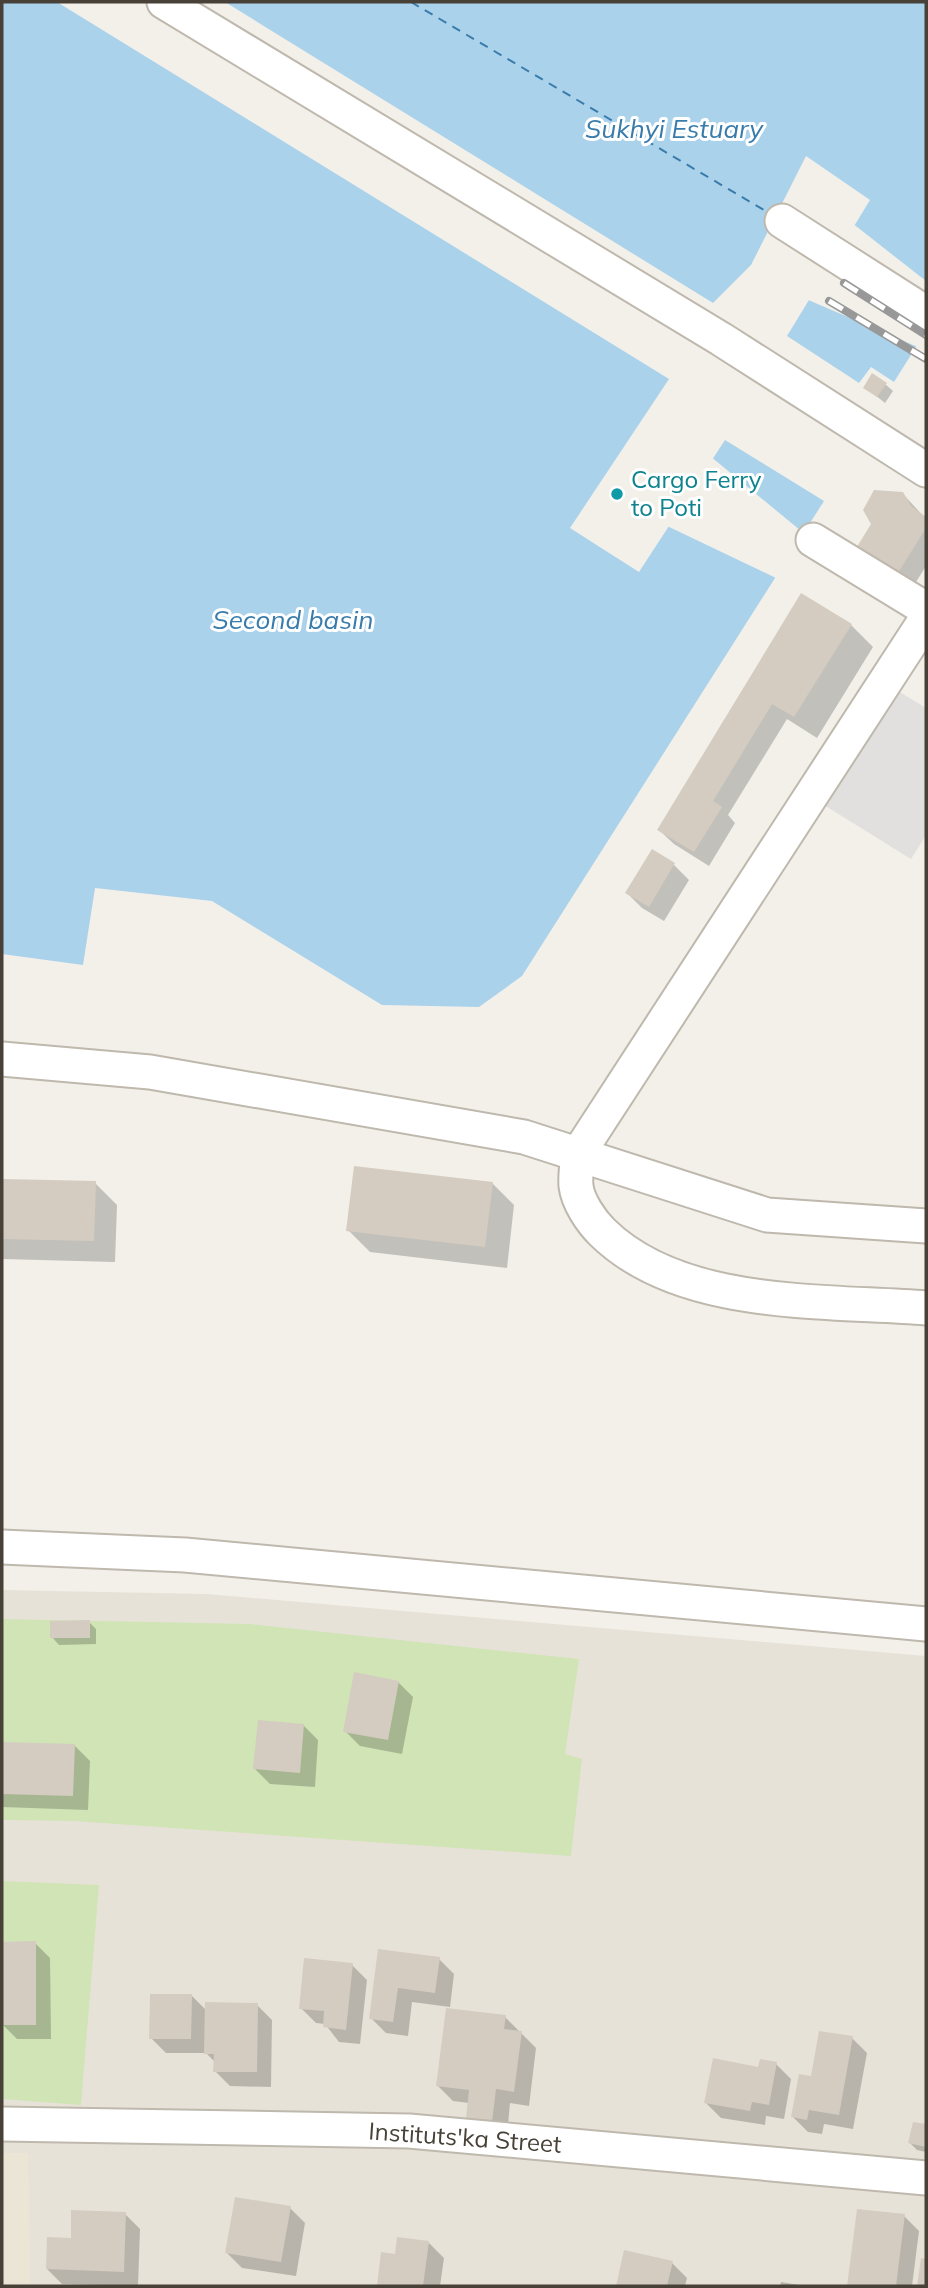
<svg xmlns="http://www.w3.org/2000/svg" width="928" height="2288" viewBox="0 0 928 2288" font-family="Mulish,sans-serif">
	<rect width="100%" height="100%" fill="#f3f0ea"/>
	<path fill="#e7e2d8" d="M2,1590L207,1594L926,1656V2286H2Z"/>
	<path fill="#ebe5d5" d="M2,2153H28L30,2286H2Z"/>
	<g fill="#d0e4b6">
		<path d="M2,1619L250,1624L579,1659L565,1754L582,1759L571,1856L74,1821L2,1820Z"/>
		<path d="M2,1881L99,1885L81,2105L2,2099Z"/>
	</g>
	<path fill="#e2e0de" d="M885,683L926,708V835L911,859L811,797Z"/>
	<g fill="#abd2eb">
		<path d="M2,2H57L669,379L570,528L639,572L725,440L824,501L522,976L479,1007L382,1005L212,901L95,888L83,965L2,954Z"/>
		<path d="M225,2H926V331L894,382L871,367L859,383L787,336L870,200L806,156L751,265L713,303Z"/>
	</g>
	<g fill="#f3f0ea">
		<path d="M852,223L926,281V338L920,348L806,299Z"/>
		<path d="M710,456L806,535L778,579L665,525Z"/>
	</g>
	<g fill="#0003">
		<path d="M885,384L893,391L885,403L865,387Z"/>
		<path d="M903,494L926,519V566L908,595L873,524Z"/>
		<path d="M802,596L851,625L873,647L817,738L787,719L728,815L735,823L709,866L674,844L659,830Z"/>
		<path d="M652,851L674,865L689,880L664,921L642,908L627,893Z"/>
		<path d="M2,1180L95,1183L117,1205L115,1262L2,1259Z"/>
		<path d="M492,1183L514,1205L507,1268L370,1252L348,1230Z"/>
		<path d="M89,1622L96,1629V1644L59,1645L52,1637Z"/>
		<path d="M398,1682L413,1697L402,1754L360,1746L345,1731Z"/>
		<path d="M303,1725L318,1740L315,1787L270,1784L255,1769Z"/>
		<path d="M2,1743L75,1746L90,1761L88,1810L2,1807Z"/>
		<path d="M35,1943L50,1958L51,2039H17L2,2024V1944Z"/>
		<path d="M380,1951L439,1959L454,1974L450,2007L412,2002L408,2036L386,2033L371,2018Z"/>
		<path d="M352,1965L367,1980L360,2044L339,2042L325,2024L316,2023L301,2008Z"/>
		<path d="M192,1996L207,2011L257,2005L272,2020L271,2087L230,2086L215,2071V2062L206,2053H166L151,2038Z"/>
		<path d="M505,2017L536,2048L529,2106L510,2103L507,2136L482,2134L467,2119L469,2103L453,2101L438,2086Z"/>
		<path d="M852,2038L867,2053L853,2129L824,2124L822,2134L808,2132L793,2117L813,2078Z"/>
		<path d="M776,2064L791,2079L784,2119L766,2116L765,2125L721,2118L706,2103L760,2069Z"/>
		<path d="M914,2124L926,2126V2152L917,2150L910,2143Z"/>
		<path d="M290,2208L305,2223L296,2276L242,2268L227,2253Z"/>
		<path d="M858,2210L904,2216L919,2231L912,2286H849Z"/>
		<path d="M125,2214L140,2229L138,2286L62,2284L47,2269L72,2240Z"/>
		<path d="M429,2243L444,2258L440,2286H378L383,2254L396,2256Z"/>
		<path d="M626,2252L672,2263L687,2278L685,2286H618Z"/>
		<path d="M781,2282L805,2286H780Z"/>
	</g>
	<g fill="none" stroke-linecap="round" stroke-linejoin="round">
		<path stroke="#397cab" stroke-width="2" stroke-dasharray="9 7" stroke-linecap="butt" d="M411,2L769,213"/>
	</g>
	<g fill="#d4ccc0">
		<path d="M872,373L887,383L877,397L863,388Z"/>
		<path d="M874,490L903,492L911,506L926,517V528L893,581L852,555L871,524L863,510Z"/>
		<path d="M801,593L852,624L794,717L772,704L713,801L722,807L694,852L657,830Z"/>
		<path d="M652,849L675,863L649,907L625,893Z"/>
		<path d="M354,1166L493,1182L485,1247L346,1231Z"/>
		<path d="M2,1179L96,1181L94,1241L2,1239Z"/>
		<path d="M90,1620V1638H50V1621Z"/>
		<path d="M354,1672L399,1681L388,1740L343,1732Z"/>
		<path d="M258,1720L304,1724L300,1773L253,1769Z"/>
		<path d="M2,1742L75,1744L73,1796L2,1794Z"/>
		<path d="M36,1941V2025H2V1942Z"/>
		<path d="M378,1949L440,1957L435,1993L398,1988L393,2022L369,2019Z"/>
		<path d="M304,1958L353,1963L346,2030L323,2027L324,2011L299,2009Z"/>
		<path d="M150,1994H192L191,2039H149Z"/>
		<path d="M205,2002L258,2003L257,2072H213L214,2054H204Z"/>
		<path d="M446,2008L506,2015L504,2029L522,2031L514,2092L496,2089L492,2122L466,2119L469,2090L436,2086Z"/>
		<path d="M819,2031L853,2036L839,2115L809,2110L807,2120L791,2117L799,2074L811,2076Z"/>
		<path d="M713,2058L758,2067L760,2059L777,2062L769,2105L752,2102L750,2111L704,2103Z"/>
		<path d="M913,2122L926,2124V2147L908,2143Z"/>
		<path d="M235,2197L291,2206L281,2262L225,2253Z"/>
		<path d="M857,2209L905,2214L896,2286H847Z"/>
		<path d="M71,2210L126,2212L124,2272L46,2269L47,2237L71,2238Z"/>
		<path d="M397,2237L429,2241L423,2286H377L381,2252L395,2254Z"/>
		<path d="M624,2250L673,2261L667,2286H616Z"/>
		<path d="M921,2258L926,2259V2286H917Z"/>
	</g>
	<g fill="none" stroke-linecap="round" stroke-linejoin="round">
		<defs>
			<g id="minor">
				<path d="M164,2L721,339L926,470"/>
				<path d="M782,221L926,313"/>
				<path d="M813,540L926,609"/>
				<path d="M926,619L578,1154C577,1164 575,1176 576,1186C578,1202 591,1221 602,1232C680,1309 823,1300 926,1308"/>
				<path d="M2,1059L150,1072L524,1137L767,1215L926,1226"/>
				<path d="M2,1547L185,1555L926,1624"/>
				<path d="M2,2124L409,2131L926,2178"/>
			</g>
		</defs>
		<use href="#minor" stroke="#beb8ad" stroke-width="37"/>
		<use href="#minor" stroke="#fff" stroke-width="33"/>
		<defs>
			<g id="rail">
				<path d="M844,283L926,335"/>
				<path d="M829,301L926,359"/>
			</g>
		</defs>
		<use href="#rail" stroke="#989898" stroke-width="8"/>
		<use href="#rail" stroke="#fff" stroke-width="5" stroke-dasharray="16" stroke-linecap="butt"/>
	</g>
	<circle fill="#0f9aa8" stroke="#fff" stroke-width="2.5" cx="617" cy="494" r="7"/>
	<g text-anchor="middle" stroke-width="6" stroke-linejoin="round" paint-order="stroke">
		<g font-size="24" fill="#0d838f" stroke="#fff" text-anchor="start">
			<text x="631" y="488">Cargo Ferry<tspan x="631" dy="28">to Poti</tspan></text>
		</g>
		<g font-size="24" fill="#474138" stroke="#fff">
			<text transform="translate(465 2138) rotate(4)" y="8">Instituts'ka Street</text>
		</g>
		<g font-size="26" font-style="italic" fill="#397cab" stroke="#fff">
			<text x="674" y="138">Sukhyi Estuary</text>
			<text x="293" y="629">Second basin</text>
		</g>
	</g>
	<rect width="928" height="2288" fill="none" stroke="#474138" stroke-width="7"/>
</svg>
